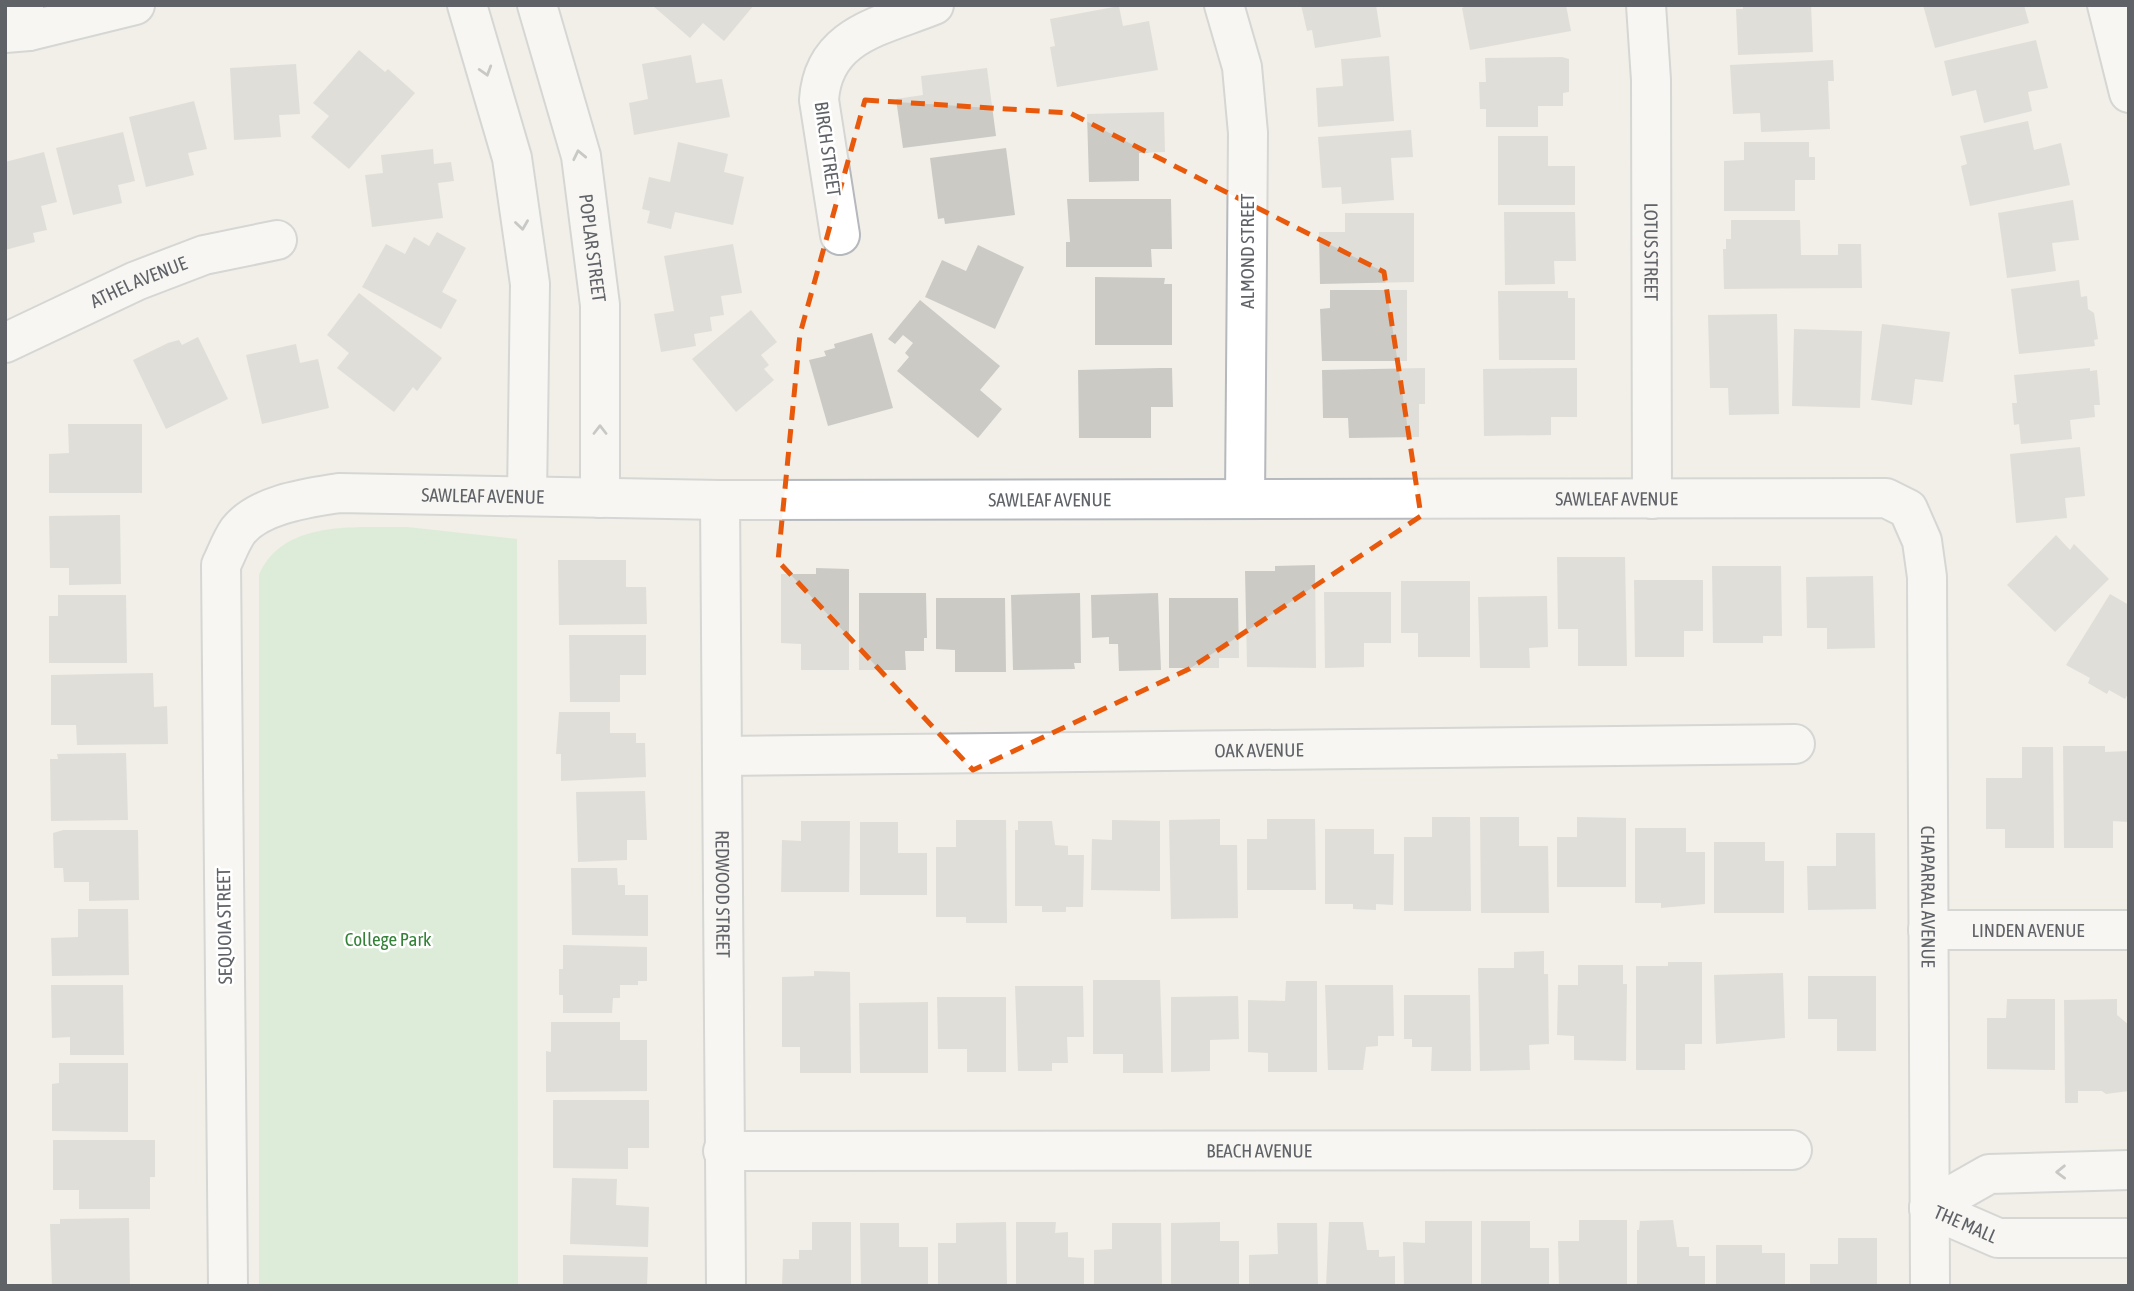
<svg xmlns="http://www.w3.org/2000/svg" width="2134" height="1291" viewBox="0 0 2134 1291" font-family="'Asap Condensed',sans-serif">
	<rect width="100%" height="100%" fill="#f1efe8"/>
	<path fill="#c5e8c5" d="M407,527L517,539L518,1286H259V575C283,519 356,528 407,527Z"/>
	<g fill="#cccac5">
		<path d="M652,5H754L724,41L703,23L690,38Z"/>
		<path d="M1301,5H1376L1381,37L1315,48L1312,30L1307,31Z"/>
		<path d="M1468,5H1566L1571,31L1470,50L1462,8Z"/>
		<path d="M1743,5H1811L1813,52L1738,55L1736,9H1743Z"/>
		<path d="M1923,5H2024L2029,23L1935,48Z"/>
		<path d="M1119,6L1123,26L1149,21L1158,70L1057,87L1050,47L1055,46L1050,19Z"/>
		<path d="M2036,40L2048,88L2028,92L2032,111L1984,123L1976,90L1952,96L1944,61Z"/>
		<path d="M359,50L385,72L388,69L415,93L349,169L311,137L329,116L313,103Z"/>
		<path d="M691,55L696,83L722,79L730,117L634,135L629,103L648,99L642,64Z"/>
		<path d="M1389,56L1394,121L1318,127L1316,88L1343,86L1341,59Z"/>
		<path d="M1562,57L1569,59V92L1563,93V106H1538V127H1486V109H1480L1479,82H1486L1485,58Z"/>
		<path d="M1833,60L1834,81H1828L1830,129L1761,132L1760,113L1733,114L1730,65Z"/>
		<path d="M296,64L300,114L279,115L281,137L234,140L230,68Z"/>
		<path d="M987,68L996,136L903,148L896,99L923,95L921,76Z"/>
		<path d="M194,101L207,149L188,153L194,175L146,187L129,117Z"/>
		<path d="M1164,112L1165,152L1139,153V181L1089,182L1087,114Z"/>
		<path d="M2028,121L2034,150L2061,143L2070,185L1970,206L1961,166L1967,164L1960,136Z"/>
		<path d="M1411,130L1413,157L1391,158L1394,200L1342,204L1341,187L1322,188L1318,137Z"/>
		<path d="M123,132L135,181L118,185L122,203L73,215L56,148Z"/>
		<path d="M1498,136H1548V166H1575V205H1498Z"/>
		<path d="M678,142L728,154L724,172L744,177L733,225L675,212L671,229L647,223L650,211L642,209L649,177L670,182Z"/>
		<path d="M1744,142H1809V157H1815V180H1795V211H1724V161L1744,160Z"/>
		<path d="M1006,148L1015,215L945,224L944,218L938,219L930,158Z"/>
		<path d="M433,149L434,164L451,162L454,181L438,183L443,218L372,227L365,175L383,173L381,155Z"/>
		<path d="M44,152L57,202L41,206L47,230L33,233L35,242L5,250V162Z"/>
		<path d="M1067,199H1171L1172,249H1151L1152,267H1066V242H1070Z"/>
		<path d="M2073,200L2079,240L2052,243L2056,271L2007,278L1998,213Z"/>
		<path d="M1504,212H1575L1576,261H1554L1555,284L1505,285Z"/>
		<path d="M1345,213H1414V282L1320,284L1319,232H1345Z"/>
		<path d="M1731,220H1800L1801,255H1838V244H1861L1862,288L1724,289L1723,249H1726V239H1731Z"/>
		<path d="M437,232L466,248L442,292L457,300L441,329L362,287L386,244L405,254L414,237L429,246Z"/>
		<path d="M733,244L742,293L721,296L724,315L710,317L712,331L694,334L696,346L661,352L654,314L674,311L664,256Z"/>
		<path d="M978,245L1024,267L995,329L925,297L942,260L966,271Z"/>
		<path d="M1095,277L1165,278L1164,284H1172V345H1095Z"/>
		<path d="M2079,280L2081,297L2087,296L2088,309L2094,313L2098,339L2094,340L2095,346L2019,354L2011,289Z"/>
		<path d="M1330,290H1407V361H1322L1320,309L1330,308Z"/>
		<path d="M1498,291H1568V298H1575V360H1499Z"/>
		<path d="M359,293L442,358L417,391L413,387L394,412L337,368L349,353L327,335Z"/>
		<path d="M920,300L1000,366L980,390L1002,409L978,438L897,371L909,357L905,353L913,343L903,335L895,344L888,339Z"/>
		<path d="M751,310L777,342L761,355L769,365L764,369L774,380L736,412L692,359Z"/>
		<path d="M1777,314L1779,414L1729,415L1728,388H1710L1708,315Z"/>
		<path d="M1882,324L1950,332L1943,382L1915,379L1912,405L1871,400Z"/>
		<path d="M1794,329L1862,331L1860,408L1792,406Z"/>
		<path d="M872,333L893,408L828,426L809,360L826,356L824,351L835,348L834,344Z"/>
		<path d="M198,337L228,399L166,429L133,360L168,343L179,340L182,345Z"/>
		<path d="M296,344L300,363L318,359L329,408L262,424L246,355Z"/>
		<path d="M1160,368H1172L1173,407H1151V438H1079L1078,370Z"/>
		<path d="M1425,368V404H1419V437L1349,438L1348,418H1323L1322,370Z"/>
		<path d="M1577,368V417H1551V435L1484,436L1483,369Z"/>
		<path d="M2090,368V371L2097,370L2100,405H2094L2095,417L2070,420L2072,439L2021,444L2019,424L2014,425L2012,403H2017L2014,375Z"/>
		<path d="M68,424H142V493H49V454L69,453Z"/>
		<path d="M2080,447L2085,496L2065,498L2067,518L2016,523L2010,454Z"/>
		<path d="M120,515L121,584L69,585V568H50L49,516Z"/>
		<path d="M2056,535L2070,550L2074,544L2109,579L2055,632L2007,585Z"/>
		<path d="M1557,557H1625L1627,666H1578V629H1558Z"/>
		<path d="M558,560H626V587H646L647,624L559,625Z"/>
		<path d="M1315,565L1316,668L1247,667L1245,571H1275V566Z"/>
		<path d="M1712,566H1781L1782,636H1763V643H1713Z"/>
		<path d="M816,568L849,569V670H801V644L781,643V574H816Z"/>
		<path d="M1873,576L1875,648L1827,649V628H1807L1806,577Z"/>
		<path d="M1634,580H1703V631H1684V657H1635Z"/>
		<path d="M1401,581H1470V657H1418V633H1401Z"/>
		<path d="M1324,592H1391V643H1364V667L1325,668Z"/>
		<path d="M859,593H926L927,638H924V651H905L906,670H859Z"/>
		<path d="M1080,593L1081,663H1074L1075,669L1013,670L1011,595Z"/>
		<path d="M1158,593L1161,670L1119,671L1118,644H1109V637L1092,638L1091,595Z"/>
		<path d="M2110,594L2129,605V692L2125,699L2109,690L2107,694L2088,683L2090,678L2066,665Z"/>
		<path d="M58,595H126L127,663H49V616H58Z"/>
		<path d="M1547,596L1548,647L1529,648L1530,668H1480L1478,597Z"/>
		<path d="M936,598H1005L1006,672H955V650L936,649Z"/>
		<path d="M1169,598H1238L1239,658H1219V668H1169Z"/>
		<path d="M569,635H646V675H620V702H570Z"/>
		<path d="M153,673L154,707L167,706L168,744L77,745L76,725H51V675Z"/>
		<path d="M559,712H610V733H636V743H645L646,777L561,781V754H556Z"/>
		<path d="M2063,746H2105V752L2129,751V822L2113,821V848H2064Z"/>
		<path d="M2022,747H2053L2054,848H2005V829H1986V778H2022Z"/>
		<path d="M126,753L128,820L51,821L50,759H58L57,754Z"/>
		<path d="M645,791L647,840H627V860L578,862L576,792Z"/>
		<path d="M1432,817H1470L1471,911H1404V837H1432Z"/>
		<path d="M1480,817H1519V846H1548L1549,913H1481Z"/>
		<path d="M1577,817L1626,818V887H1557V837H1577Z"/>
		<path d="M1220,819V845H1237L1238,918L1171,919L1169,820Z"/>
		<path d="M1267,819H1315L1316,890H1247V839H1267Z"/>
		<path d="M956,820H1006L1007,923H966V917H936V847H956Z"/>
		<path d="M1112,820L1160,821V891L1091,890L1092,839L1112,840Z"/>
		<path d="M801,821H850L849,892H781L782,840L801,841Z"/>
		<path d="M1018,821H1052L1055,845L1068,846V855H1084L1083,907H1066V912H1042V906H1015V830H1018Z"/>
		<path d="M860,822H898V853H927V895H860Z"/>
		<path d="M1635,828H1686V852H1705V904L1661,908V903H1635Z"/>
		<path d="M1325,829H1374V854H1394L1393,905L1376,904V910L1353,909V904H1325Z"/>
		<path d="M63,830H138L139,900L89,901V882H64L63,868H54L53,833Z"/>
		<path d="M1836,833H1875L1876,909L1808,910L1807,866H1836Z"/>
		<path d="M1714,842H1765V861H1784V913H1714Z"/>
		<path d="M571,868H617L618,885H625V895H648V936L572,935Z"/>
		<path d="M78,909H128L129,975L52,976L51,938L78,937Z"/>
		<path d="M563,945L647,947V981H638V985H620V998H613L612,1013H563V995H559V969H563Z"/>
		<path d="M1544,951V974H1548L1549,1044L1529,1045L1530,1070L1480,1071L1478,968H1514V952Z"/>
		<path d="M1668,962H1702V1044H1685V1070H1636V966H1668Z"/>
		<path d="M1578,965H1623V984H1627L1626,1061L1574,1060V1036L1557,1035L1558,985H1578Z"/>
		<path d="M814,971L850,972L851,1073H800V1047H782V977L814,976Z"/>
		<path d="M1783,973L1785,1038L1716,1044L1714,975Z"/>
		<path d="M1808,976H1876V1051H1837V1019H1808Z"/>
		<path d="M1093,980H1160L1163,1073H1123V1054H1093Z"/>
		<path d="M1286,981H1317V1072H1268V1053L1248,1052V1000L1285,1001Z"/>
		<path d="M51,985H123L124,1055H70V1037L52,1038Z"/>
		<path d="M1325,985H1393L1394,1036H1378V1046L1366,1047L1363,1070H1328Z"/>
		<path d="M1015,986H1083L1084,1037H1067L1068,1063H1052V1071H1018Z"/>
		<path d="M1404,995H1470L1471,1071H1431L1432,1047H1412V1039H1404Z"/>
		<path d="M1238,996L1239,1039L1210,1040V1071L1171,1072V997Z"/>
		<path d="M937,997H1006V1072H967V1049H938Z"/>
		<path d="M2007,999H2055V1070L1987,1069V1018H2006Z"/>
		<path d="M2117,999V1015L2129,1025V1091L2106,1094L2102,1091H2078V1103H2065L2064,1000Z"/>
		<path d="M928,1002V1073H860L859,1003Z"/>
		<path d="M551,1022H620V1040H647V1091L546,1092V1051L551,1052Z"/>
		<path d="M59,1063H128V1132L52,1131V1084L59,1083Z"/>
		<path d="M553,1100H649V1148H628V1169L553,1168Z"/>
		<path d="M53,1140H155V1177H150V1209H79V1190H53Z"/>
		<path d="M572,1178L617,1179L616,1205L649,1207L648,1247L570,1244Z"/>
		<path d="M129,1218L130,1286H52L50,1224H60V1219Z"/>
		<path d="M1579,1220H1627V1286H1559L1558,1241H1579Z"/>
		<path d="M1673,1220L1677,1247H1689V1256H1705V1286H1637V1230H1639L1640,1221Z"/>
		<path d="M1425,1221H1472V1286H1404L1403,1242L1425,1243Z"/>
		<path d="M1481,1221H1530V1248H1549V1286H1481Z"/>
		<path d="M812,1222H851V1286H782L783,1259H799V1250H812Z"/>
		<path d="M1006,1222L1007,1286H938V1243H956V1223Z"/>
		<path d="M1016,1222H1056L1055,1233L1068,1232V1257L1084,1258V1286H1016Z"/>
		<path d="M1220,1222V1241H1239V1286H1171V1223Z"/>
		<path d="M1329,1222H1363L1367,1250H1379V1257L1395,1256V1286H1326Z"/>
		<path d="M860,1223H899V1247H928V1286H861Z"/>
		<path d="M1112,1223H1161L1162,1286H1094V1250L1112,1249Z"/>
		<path d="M1277,1223H1317L1318,1286H1249V1255L1278,1254Z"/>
		<path d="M1838,1238H1877V1286H1810V1264H1838Z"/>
		<path d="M1716,1245H1762V1253H1785V1286H1716Z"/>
		<path d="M563,1255L648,1257L647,1286H563Z"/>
	</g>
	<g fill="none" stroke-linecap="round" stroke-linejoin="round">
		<defs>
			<g id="street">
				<path d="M23,5L29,31"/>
				<path d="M1224,5L1242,67L1248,133L1245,499"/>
				<path id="s1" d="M1646,5L1651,80L1652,499"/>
				<path d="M2107,5L2129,93"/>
				<path d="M840,235L819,100C823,34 882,26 934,5"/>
				<path id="s2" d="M5,343L136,281L204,255L277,240"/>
				<path id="s3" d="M720,500L726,1286"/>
				<path id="s4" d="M723,756L1795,744"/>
				<path id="s5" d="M1928,930H2129"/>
				<path id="s6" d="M723,1151L1792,1150"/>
			</g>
			<g id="secondary">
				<path d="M467,5L512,158L530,284L527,496"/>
				<path id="s7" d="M537,5L581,156L600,305V498"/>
				<path d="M5,33L29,31L135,5"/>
				<path d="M1929,1208L1989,1174L2129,1170"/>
				<path id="s8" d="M1929,1208L1998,1238H2129"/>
				<path id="s9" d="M228,1286L221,565C226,555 231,541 238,531C259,504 308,498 339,493L720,500L1886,498L1908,509L1922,541L1927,577L1930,1286"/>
			</g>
		</defs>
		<use href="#street" stroke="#b5b8bc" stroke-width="42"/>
		<use href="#secondary" stroke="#b6babf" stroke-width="42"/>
		<use href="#street" stroke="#fff" stroke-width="38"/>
		<use href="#secondary" stroke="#fff" stroke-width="38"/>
	</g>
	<defs><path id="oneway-chevron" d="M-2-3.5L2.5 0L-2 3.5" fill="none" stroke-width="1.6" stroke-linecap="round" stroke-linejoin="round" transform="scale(1.75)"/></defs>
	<g stroke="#979a9d">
		<use href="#oneway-chevron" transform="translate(486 71) rotate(73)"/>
		<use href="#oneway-chevron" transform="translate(579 155) rotate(-102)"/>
		<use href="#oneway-chevron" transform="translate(522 225) rotate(82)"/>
		<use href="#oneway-chevron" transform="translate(600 430) rotate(-90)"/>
		<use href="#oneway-chevron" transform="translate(2061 1172) rotate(179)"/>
	</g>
	<path d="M0 0H2134V1291H0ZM865,100L1070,113L1384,272L1421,516L1189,669L973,770L778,561L800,334Z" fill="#f1efe8" fill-opacity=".55" fill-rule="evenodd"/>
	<path fill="none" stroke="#e8590c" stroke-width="5" stroke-dasharray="14 9" stroke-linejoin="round" d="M865,100L1070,113L1384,272L1421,516L1189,669L973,770L778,561L800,334Z"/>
	<g text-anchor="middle" stroke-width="5" stroke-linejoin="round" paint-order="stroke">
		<g font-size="19" fill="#5f6368" stroke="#fff">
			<text transform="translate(828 149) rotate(82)" y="7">BIRCH STREET</text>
			<text dy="7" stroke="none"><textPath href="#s7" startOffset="250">POPLAR STREET</textPath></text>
			<text transform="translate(1247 251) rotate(-90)" y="7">ALMOND STREET</text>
			<text dy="7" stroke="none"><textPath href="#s1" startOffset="247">LOTUS STREET</textPath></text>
			<text dy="7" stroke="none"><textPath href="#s2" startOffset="147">ATHEL AVENUE</textPath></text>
			<text dy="7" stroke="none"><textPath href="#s9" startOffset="1013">SAWLEAF AVENUE</textPath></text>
			<text dy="7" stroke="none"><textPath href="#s9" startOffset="2147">SAWLEAF AVENUE</textPath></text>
			<text dy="7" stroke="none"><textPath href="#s9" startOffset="1580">SAWLEAF AVENUE</textPath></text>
			<text dy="7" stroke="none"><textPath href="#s4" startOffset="536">OAK AVENUE</textPath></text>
			<text dy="7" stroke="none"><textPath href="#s3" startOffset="394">REDWOOD STREET</textPath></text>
			<text dy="7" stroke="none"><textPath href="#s9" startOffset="2832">CHAPARRAL AVENUE</textPath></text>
			<text transform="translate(224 926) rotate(-91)" y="7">SEQUOIA STREET</text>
			<text dy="7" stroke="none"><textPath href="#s5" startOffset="100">LINDEN AVENUE</textPath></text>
			<text dy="7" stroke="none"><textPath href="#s6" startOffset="536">BEACH AVENUE</textPath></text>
			<text dy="7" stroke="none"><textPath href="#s8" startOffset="40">THE MALL</textPath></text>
		</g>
		<g font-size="19" fill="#348238" stroke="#fff">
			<text x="388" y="946">College Park</text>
		</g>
	</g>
	<rect width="2134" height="1291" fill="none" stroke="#5f6368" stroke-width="14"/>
</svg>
